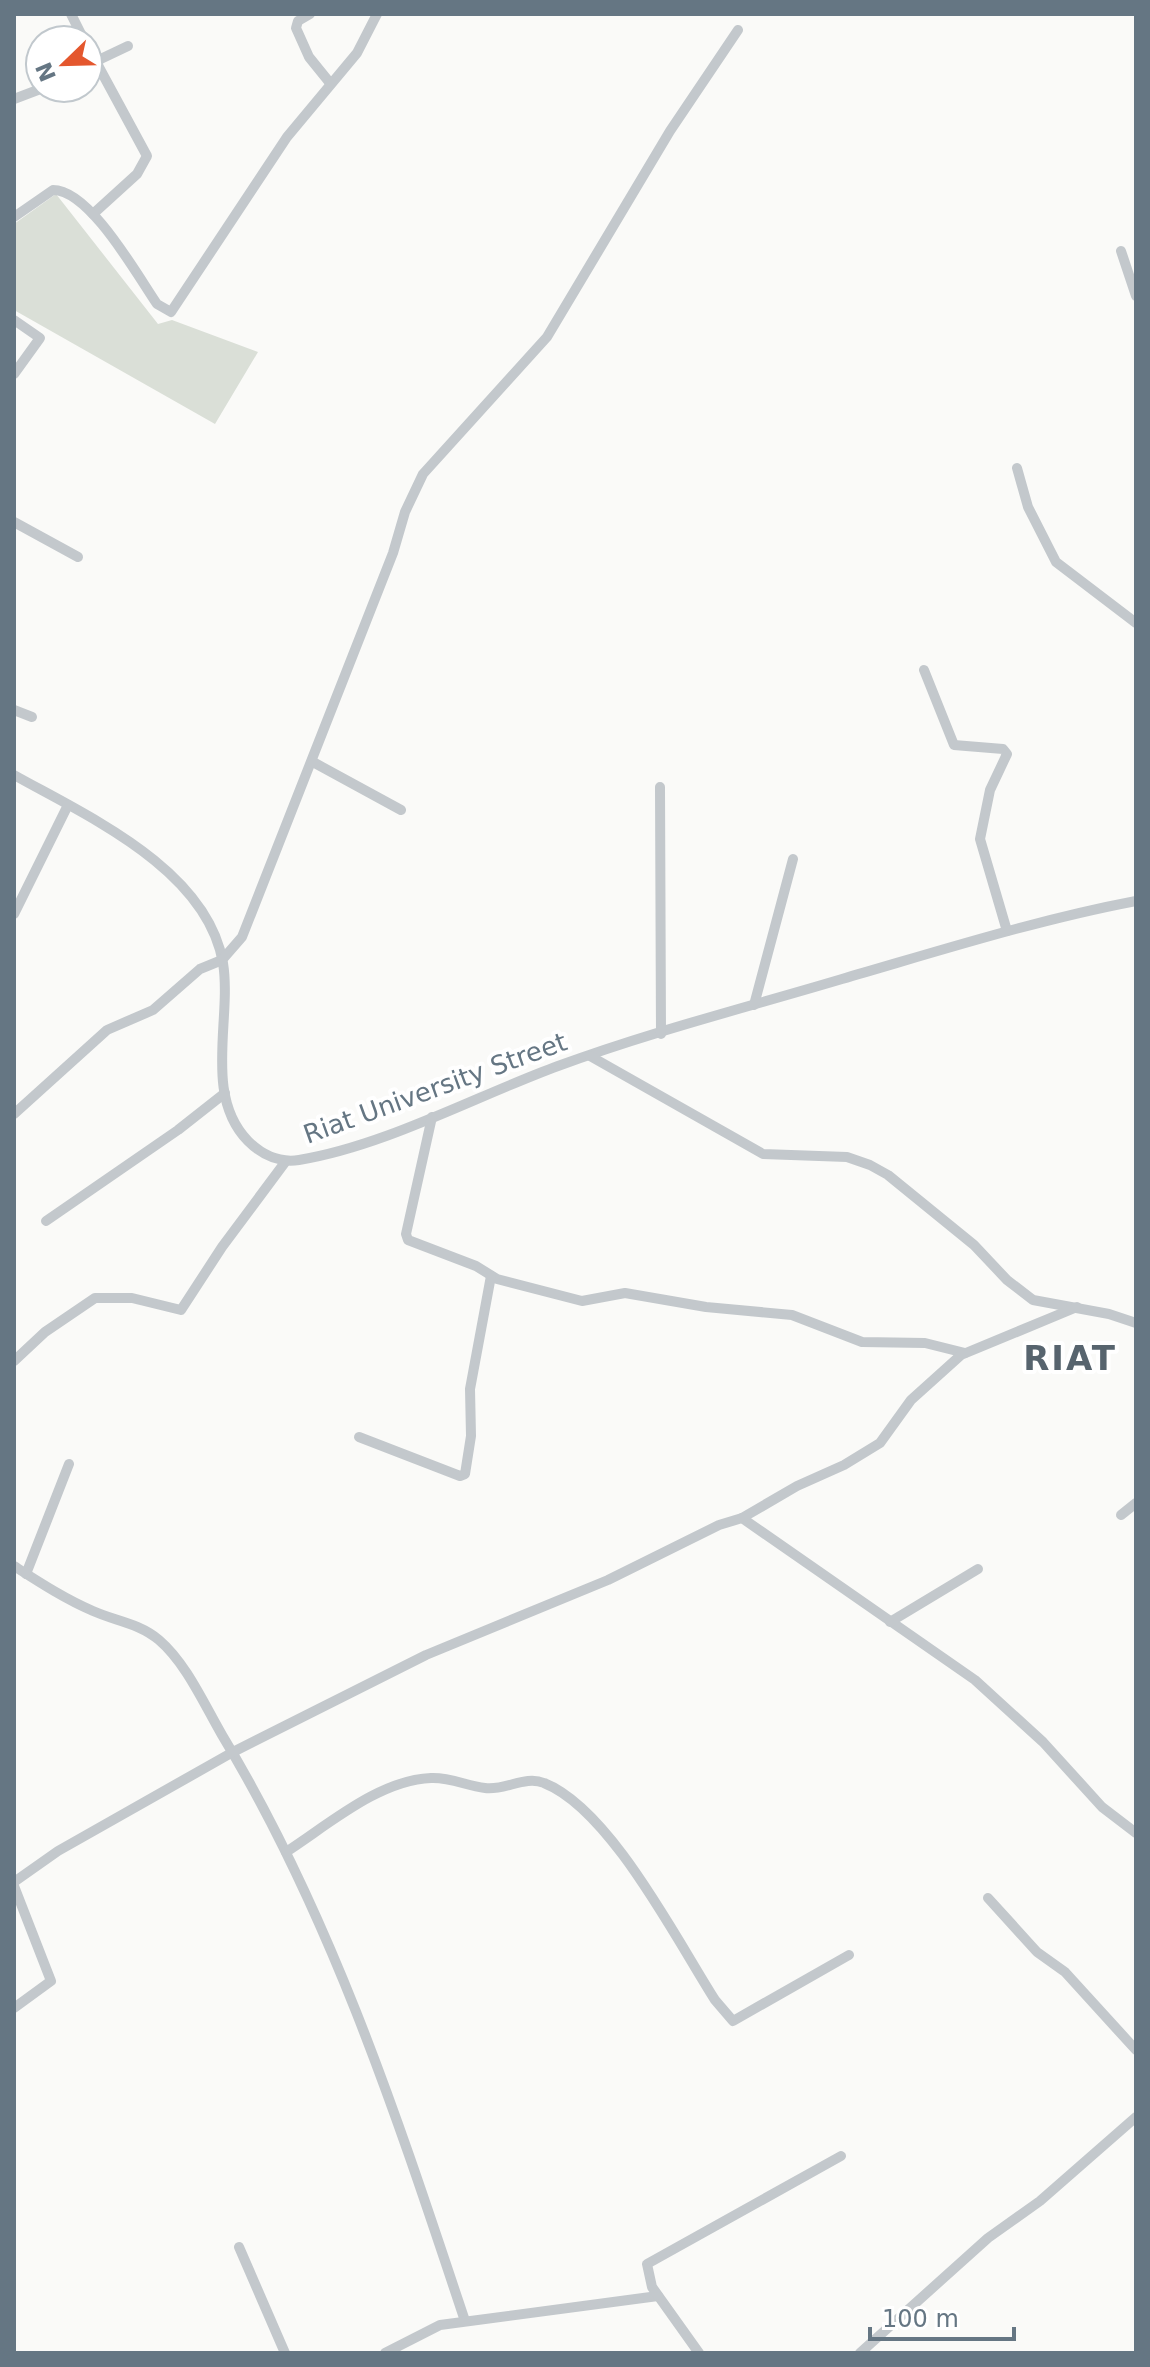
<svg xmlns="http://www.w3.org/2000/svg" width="1150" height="2367" viewBox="0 0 1150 2367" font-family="'DejaVu Sans',sans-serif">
	<rect width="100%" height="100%" fill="#fafaf8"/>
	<path fill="#dadfd7" d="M56,194L158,324L172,320L258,352L215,424L14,310V224Z"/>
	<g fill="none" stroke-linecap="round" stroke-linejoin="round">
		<g stroke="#c3c8cc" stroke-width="10">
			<path d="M71,14L84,40"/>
			<path d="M310,14L298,21L296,28L309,57L330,83"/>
			<path d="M88,47L147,156L137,174L93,214"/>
			<path d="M88,65L128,46"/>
			<path d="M14,99L43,88"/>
			<path d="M14,217L53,190C90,190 137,275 157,304L171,312L287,137L357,53L377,14"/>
			<path d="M1121,251L1136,296"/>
			<path d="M14,320L40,338L14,374"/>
			<path d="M1017,468L1028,507L1056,562L1136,623"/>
			<path d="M14,522L78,557"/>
			<path d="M924,670L954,745L1003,749L1007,754L990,790L980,839L1007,931"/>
			<path d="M14,710L32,717"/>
			<path d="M313,762L401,810"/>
			<path d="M14,775C87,816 207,869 223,963C232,1019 203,1095 248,1141C262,1155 279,1163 299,1160C385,1146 476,1096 558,1066C650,1032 748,1007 842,979C939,951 1036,920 1136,901"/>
			<path d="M660,787L661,1034"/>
			<path d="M14,914L68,805"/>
			<path d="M754,1005L793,859"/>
			<path d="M590,1056L763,1154L847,1157L870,1165L888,1175L974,1245L1007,1280L1033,1300L1109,1314L1136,1323"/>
			<path d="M14,1114L107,1030L153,1010L200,969L222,960L242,937L393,553L405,512L423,474L547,337L670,131L738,30"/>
			<path d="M432,1117L406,1234L408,1240L476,1266L497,1279L582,1301L625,1293L706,1307L792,1315L862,1342L925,1343L965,1353"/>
			<path d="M46,1221L178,1130L225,1093"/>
			<path d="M14,1361L45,1332L95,1298H132L181,1310L222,1247L286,1161"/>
			<path d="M359,1437L460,1476L465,1474L471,1436L470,1389L491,1276"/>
			<path d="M1121,1515L1136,1503"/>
			<path d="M742,1518L975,1680L1043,1742L1102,1807L1136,1833"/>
			<path d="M14,1566C39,1582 65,1599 93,1611C115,1621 139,1623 159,1640C186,1663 204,1704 222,1735C332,1917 398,2120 465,2321"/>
			<path d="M26,1574L69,1464"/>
			<path d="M890,1622L978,1569"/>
			<path d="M286,1852C328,1825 379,1780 431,1778C450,1777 467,1786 485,1788C505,1791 525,1775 544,1783C610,1809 676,1939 715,2000L733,2021L849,1955"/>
			<path d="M14,1882L58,1851L233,1752L426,1655L608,1580L719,1525L742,1518L797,1486L844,1465L880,1443L911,1400L961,1355L1077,1307"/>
			<path d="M14,1886L51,1981L14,2008"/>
			<path d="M988,1898L1037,1952L1065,1972L1136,2050"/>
			<path d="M239,2247L285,2353"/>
			<path d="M385,2353L440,2325L658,2296"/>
			<path d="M699,2353L652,2287L647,2264L841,2156"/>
			<path d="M860,2353L988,2238L1040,2201L1136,2117"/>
		</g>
	</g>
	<g text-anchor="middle" stroke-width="8" stroke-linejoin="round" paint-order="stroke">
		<g font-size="26" fill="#657683" stroke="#fff">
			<text transform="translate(435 1088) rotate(-20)" y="9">Riat University Street</text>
		</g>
		<g font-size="34" font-weight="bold" letter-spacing="2" fill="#57646e" stroke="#fff">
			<text x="1070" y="1370">RIAT</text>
		</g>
	</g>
	<rect width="1150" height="2367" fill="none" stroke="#657683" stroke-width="32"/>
	<g transform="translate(64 64) rotate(247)"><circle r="38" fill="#ffffff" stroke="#c1c8cd" stroke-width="2"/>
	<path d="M0-6L14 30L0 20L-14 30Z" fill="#e4572e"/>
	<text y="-12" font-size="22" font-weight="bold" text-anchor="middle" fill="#657683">N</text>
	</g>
	<path d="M870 2327v12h144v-12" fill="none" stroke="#657683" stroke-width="4"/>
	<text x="882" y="2327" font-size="24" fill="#657683" stroke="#ffffff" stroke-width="6" paint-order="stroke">100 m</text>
</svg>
